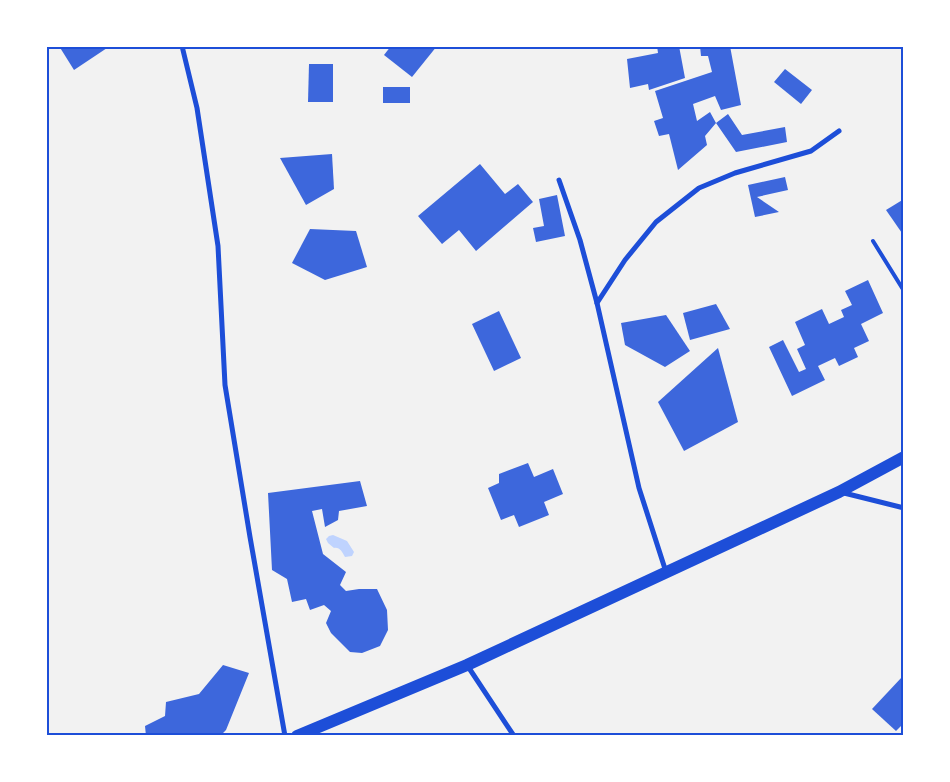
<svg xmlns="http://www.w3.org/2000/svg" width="950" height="782" viewBox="0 0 950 782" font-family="'Asap Condensed',sans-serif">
	<rect width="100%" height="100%" fill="#f2f2f2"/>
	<path fill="#bfd3fe" d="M333,535L347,541L354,552L352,556L345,557C342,552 340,547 334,548L328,543L326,539L329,536Z"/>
	<g fill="#3d67dc">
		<path d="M59,46H110L74,70Z"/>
		<path d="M391,46H437L412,77L384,55Z"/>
		<path d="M657,46H679L685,78L649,90L648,84L630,88L627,59L658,53Z"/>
		<path d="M700,46H730L741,105L721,110L715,96L693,104L697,121L710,112L716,123L705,136L707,145L678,170L669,134L659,136L654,121L663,118L655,91L712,72L708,56H701Z"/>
		<path d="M309,64H333V102H308Z"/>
		<path d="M785,69L812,90L801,104L774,82Z"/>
		<rect x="383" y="87" width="27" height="16"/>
		<path d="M728,114L742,135L785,127L787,142L736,152L716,123Z"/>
		<path d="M332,154L334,189L306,205L280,158Z"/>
		<path d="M480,164L505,194L518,184L533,202L476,251L459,230L442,244L418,216Z"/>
		<path d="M785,177L788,190L757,197L779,212L755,217L748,185Z"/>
		<path d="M557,195L565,236L536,242L533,228L544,226L539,199Z"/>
		<path d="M904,199V236L886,210Z"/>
		<path d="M310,229L356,231L367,267L325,280L292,263Z"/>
		<path d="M868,280L883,313L861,324L869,341L854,348L858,357L839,366L835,358L818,366L825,380L792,396L769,347L783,340L799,372L806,369L797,349L805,345L795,322L822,309L829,324L844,317L841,310L852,305L845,291Z"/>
		<path d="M716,304L730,329L690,340L683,313Z"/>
		<path d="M499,311L521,358L494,371L472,324Z"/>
		<path d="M666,315L690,351L665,367L625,345L621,323Z"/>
		<path d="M718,348L738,422L684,451L658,402Z"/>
		<path d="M528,463L534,477L553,469L563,494L544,502L549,515L519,527L514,515L501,520L488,488L499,483V474Z"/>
		<path d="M360,481L367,506L339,511L338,520L325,527L322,509L312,511L323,554L346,572L340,585L346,591L359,589H377L387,610L388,630L380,646L362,653L350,652L331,633L326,623L331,611L324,605L310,610L306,599L292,602L287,579L272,570L268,493Z"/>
		<path d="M223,665L249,673L226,730L220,736H146L145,726L165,716L166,702L199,694Z"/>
		<path d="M902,677L904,680V723L896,731L872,709Z"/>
	</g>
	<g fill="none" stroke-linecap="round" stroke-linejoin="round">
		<path stroke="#1d4ed8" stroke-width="4" d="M873,241L904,291"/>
		<g stroke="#1d4ed8" stroke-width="5">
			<path d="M182,46L197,108L218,246L225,385L250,537L285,736"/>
			<path d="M559,180L580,240L597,303L639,488L666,572"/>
			<path d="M597,303L625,260L656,222L699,188L735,173L811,151L839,131"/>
			<path d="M844,493L904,508"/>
			<path d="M467,665L514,736"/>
		</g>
		<path stroke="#1d4ed8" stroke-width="12" d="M297,736L467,665L839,492L904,457"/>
	</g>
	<rect width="950" height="782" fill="none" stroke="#ffffff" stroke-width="95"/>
	<rect x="48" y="48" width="854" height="686" fill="none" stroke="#1d4ed8" stroke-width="2"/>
</svg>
